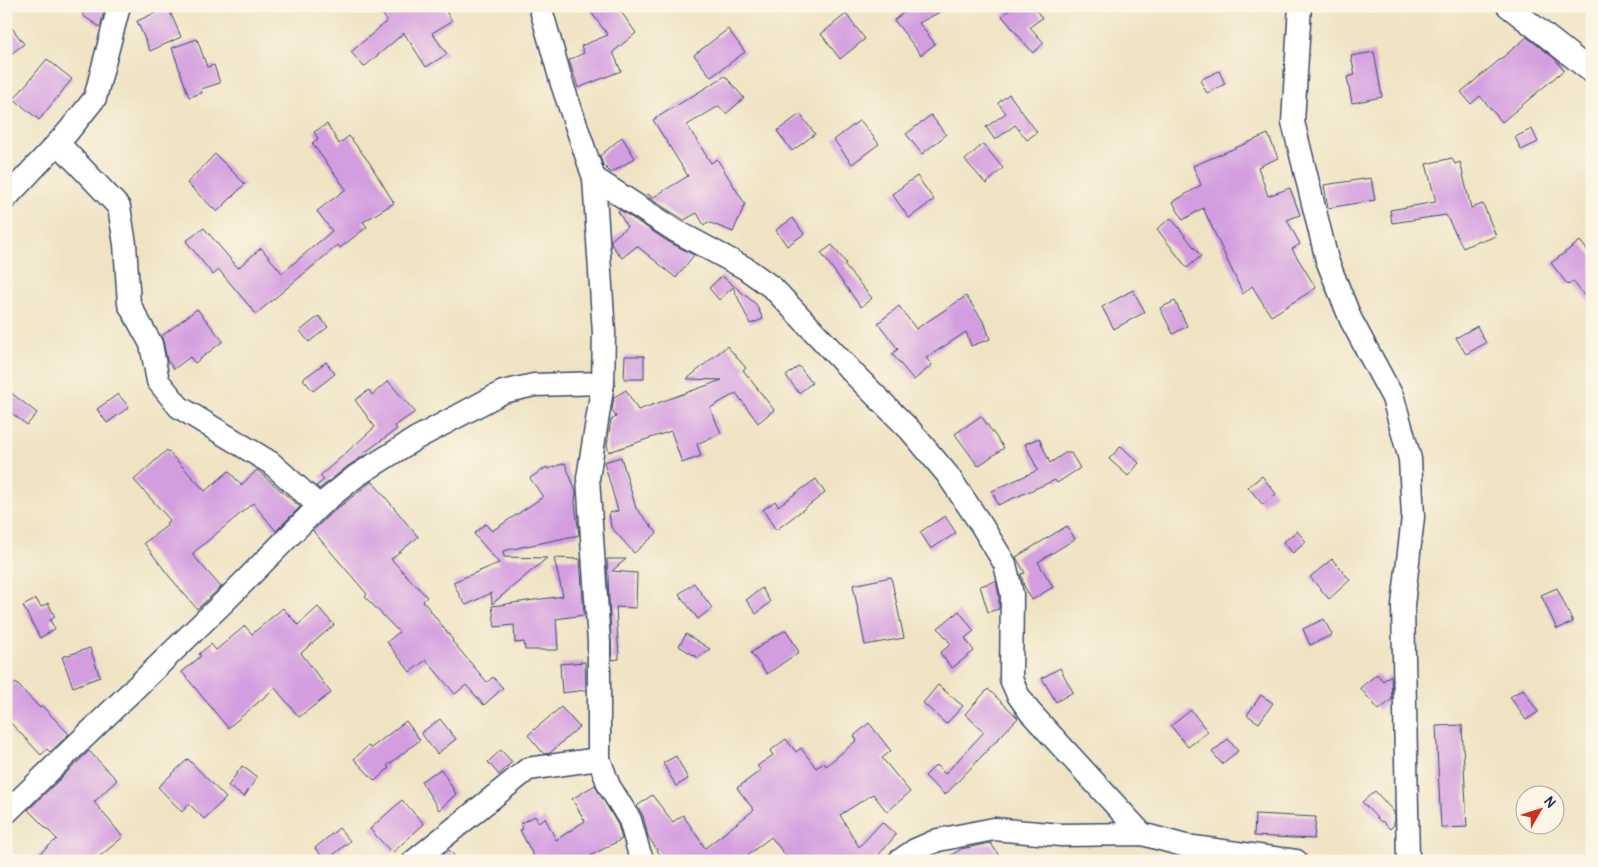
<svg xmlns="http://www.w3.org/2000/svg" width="1598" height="867" viewBox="0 0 1598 867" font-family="Pangolin,sans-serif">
	<rect width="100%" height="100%" fill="#fcf5e5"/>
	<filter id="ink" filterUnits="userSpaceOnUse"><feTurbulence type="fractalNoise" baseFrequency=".02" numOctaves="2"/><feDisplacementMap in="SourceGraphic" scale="10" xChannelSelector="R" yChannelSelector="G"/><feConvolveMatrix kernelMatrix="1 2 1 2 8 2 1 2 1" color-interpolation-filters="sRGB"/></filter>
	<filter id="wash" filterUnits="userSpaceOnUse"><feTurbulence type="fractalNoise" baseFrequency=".0096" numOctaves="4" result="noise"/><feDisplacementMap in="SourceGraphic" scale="20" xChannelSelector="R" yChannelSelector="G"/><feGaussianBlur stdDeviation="1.12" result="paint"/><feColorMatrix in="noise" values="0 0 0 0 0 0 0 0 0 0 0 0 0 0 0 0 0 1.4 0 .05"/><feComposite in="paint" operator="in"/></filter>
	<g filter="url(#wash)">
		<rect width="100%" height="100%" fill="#efe3c3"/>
		<g id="blocks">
			<g fill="#d39de0">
				<path d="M90,6H105L100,27L82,15Z"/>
				<path d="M377,6H443L452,21L432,33L447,54L426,67L404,33L364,67L351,52L387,21Z"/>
				<path d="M599,6H617L636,33L613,52L621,71L578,88L569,60L584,53L581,46L608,35L591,12Z"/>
				<path d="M912,6H951L919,23L935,44L921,55L894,20Z"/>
				<path d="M1014,6H1033L1042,18L1030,27L1044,43L1033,53L1002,16Z"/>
				<path d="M168,7L181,37L150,51L137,21Z"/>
				<path d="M846,14L865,39L840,59L821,34Z"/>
				<path d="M6,20L24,44L6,58Z"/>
				<path d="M728,29L745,52L711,77L694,55Z"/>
				<path d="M1527,37L1554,58L1564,70L1502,122L1480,96L1471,104L1461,92Z"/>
				<path d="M197,39L207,67L214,65L220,83L201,89L202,93L189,97L172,48Z"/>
				<path d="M1374,52L1382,97L1352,103L1347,77L1355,75L1351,56Z"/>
				<path d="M47,59L72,79L39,120L14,99Z"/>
				<path d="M1219,71L1225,84L1207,93L1200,80Z"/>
				<path d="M725,76L744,98L726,114L719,106L687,125L711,163L717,159L745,204L733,232L708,222L704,225L697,213L684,220L646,196L648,194L652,198L688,176L653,120Z"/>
				<path d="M1009,94L1037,132L1027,140L1015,125L995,140L986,127L1006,113L998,103Z"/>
				<path d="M800,114L815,134L792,151L777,131Z"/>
				<path d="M931,115L946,135L922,154L906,134Z"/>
				<path d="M860,120L879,144L852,164L834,140Z"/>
				<path d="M327,124L339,144L349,136L369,162L394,203L363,222L367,227L340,248L338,245L256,314L219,270L213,275L186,241L204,228L238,268L261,248L282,273L332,231L317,211L346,189L312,143L318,139L314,132Z"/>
				<path d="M1532,129L1538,142L1521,150L1515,137Z"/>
				<path d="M1268,134L1278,158L1258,167L1268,196L1290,188L1300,215L1287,220L1300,244L1292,249L1316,288L1271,316L1252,286L1243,294L1203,208L1183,220L1173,202L1201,185L1193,166Z"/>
				<path d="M622,137L635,158L611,173L603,165L600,156Z"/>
				<path d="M983,144L1003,168L986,184L965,160Z"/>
				<path d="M215,154L245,184L217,212L187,183Z"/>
				<path d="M1452,158L1455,164L1460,162L1471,208L1483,204L1496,236L1481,242L1480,240L1463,248L1446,215L1392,223L1390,210L1436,202L1426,164Z"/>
				<path d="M917,176L934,200L909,218L892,194Z"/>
				<path d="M1371,178L1375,200L1328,208L1324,185Z"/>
				<path d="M620,210L669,242L694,255L676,278L637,246L622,258L611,244V240L627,227L618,211Z"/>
				<path d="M793,218L804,234L787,246L776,230Z"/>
				<path d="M1171,218L1201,256L1187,268L1157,229Z"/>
				<path d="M1580,241L1592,256V306L1573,281L1568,285L1551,263Z"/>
				<path d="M832,245L846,263L844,265L872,298L861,307L821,253Z"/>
				<path d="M722,276L756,304L763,319L750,324L733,287L719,300L709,288Z"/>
				<path d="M1133,290L1145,312L1114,329L1102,307Z"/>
				<path d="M966,296L985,324L990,339L971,346L966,332L926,358L932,365L914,380L892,354L898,349L878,323L899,306L916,329Z"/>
				<path d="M1175,301L1187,326L1173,334L1160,308Z"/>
				<path d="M197,309L223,341L195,363L190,357L174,369L167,360L162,336Z"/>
				<path d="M319,316L328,327L309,342L300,331Z"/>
				<path d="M1477,326L1486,343L1466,354L1456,338Z"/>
				<path d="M727,346L746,368L743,370L774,410L758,423L736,393L710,408L721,433L697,444L701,456L682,463L671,431L609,452L607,445L611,420L616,417L612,410L614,397L626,390L638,410L722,380L687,379Z"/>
				<path d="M625,356H644V379H624Z"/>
				<path d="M326,362L335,374L313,391L303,379Z"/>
				<path d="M799,366L812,383L799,393L786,376Z"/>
				<path d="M388,381L415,412L395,426L397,429L364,453L365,455L348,466L319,489L316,486L324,480L320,476L375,427L355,400L369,390L372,395Z"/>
				<path d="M6,389L37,413L27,425L6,409Z"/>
				<path d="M118,394L129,407L107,423L97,409Z"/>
				<path d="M981,416L1004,448L978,466L955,434Z"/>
				<path d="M1039,438L1050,463L1065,453H1071L1080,468L1057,483L1055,480L998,505L992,491L1038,470L1025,444Z"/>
				<path d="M1121,446L1139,463L1128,476L1109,459Z"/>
				<path d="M167,450L205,491L229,471L241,485L257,470L300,507L276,531L253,503L192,554L221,587L197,609L169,576L144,543L168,525L166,523L170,520L134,480Z"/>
				<path d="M621,457L636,508L657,533L634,553L611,527L609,513L618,511L604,462Z"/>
				<path d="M565,463L576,492L575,502L579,535L503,551L504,557L547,558L492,604L491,593L466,605L461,598L453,582L499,563L474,534L485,524L492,531L543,497L530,478L547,467L548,469Z"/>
				<path d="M1262,476L1276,494L1263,505L1248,487Z"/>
				<path d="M816,479L825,493L776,530L763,510L775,501L778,506Z"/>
				<path d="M372,481L418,537L391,559L427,597L423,601L453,640L452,641L487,682L493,677L503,688L484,705L466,685L455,694L426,660L410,672L387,642L399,632L365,597L367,594L313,531L328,516Z"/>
				<path d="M945,516L956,533L931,549L920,532Z"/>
				<path d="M1067,526L1075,539L1038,562L1053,587L1032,600L1024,586L1021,574L1025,573L1016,557Z"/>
				<path d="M1297,531L1306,542L1293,553L1283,542Z"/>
				<path d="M554,558L580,559L584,615L556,619L558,650H525L524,642L515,643L514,625L495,627L492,606L563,596Z"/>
				<path d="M607,559H626L612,571L637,573L636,608L616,607L619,659L612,660Z"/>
				<path d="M1332,559L1350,580L1329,599L1310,577Z"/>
				<path d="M891,577L904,638L865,645L853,585Z"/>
				<path d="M996,581L999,595V609L988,612L980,586Z"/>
				<path d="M694,583L712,608L698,619L679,594Z"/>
				<path d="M762,588L770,602L756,614L746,600Z"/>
				<path d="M1557,588L1573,622L1557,629L1541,595Z"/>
				<path d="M36,599L41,607L48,603L55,617L50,620L55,629L40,638L23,606Z"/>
				<path d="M318,607L334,625L301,653L331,693L299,717L275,688L228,728L182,672L201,656L199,654L211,644L216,650L245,626L252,634L283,608L298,625Z"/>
				<path d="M959,611L974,631L965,638L974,651L952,668L940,653L951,644L938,628Z"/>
				<path d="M1324,619L1332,635L1310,645L1303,629Z"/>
				<path d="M786,630L799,652L767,674L751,653L770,639Z"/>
				<path d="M686,634L710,649L698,658L679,646Z"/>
				<path d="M90,648L100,677L73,687L62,657Z"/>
				<path d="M585,662L586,690L562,693L560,664Z"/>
				<path d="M1060,668L1073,692L1056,702L1042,678Z"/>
				<path d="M1377,674L1383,681L1391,675L1392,699L1379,710L1360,688Z"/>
				<path d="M16,683L40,708L42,706L69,734L50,752L47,749L41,755L6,718V692Z"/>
				<path d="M938,685L963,706L946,724L923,703Z"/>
				<path d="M988,689L1018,718L945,795L925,776L936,765L945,774L984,732L965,714Z"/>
				<path d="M1523,689L1538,712L1526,720L1510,697Z"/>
				<path d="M1261,695L1273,703L1259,723L1247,715Z"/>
				<path d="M561,707L579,727L550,753L544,754L528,735Z"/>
				<path d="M1191,710L1208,732L1188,747L1171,726Z"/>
				<path d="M440,719L456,739L437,754L421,733Z"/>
				<path d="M406,721L420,740L387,766L389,768L375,781L354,759L368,746L371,748Z"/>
				<path d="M869,723L891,751L882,758L910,792L887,812L873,794L840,815L859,847L882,822L896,835L873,861H790L771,837L740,861H664L648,836L643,816L637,806L652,795L673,822L683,815L705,848L754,810L737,788L761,770L757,766L773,755L770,751L786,739L796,752L801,748L816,768L824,763L826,766L857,740L854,736Z"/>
				<path d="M1462,725L1467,827L1441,828L1436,726Z"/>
				<path d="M1228,739L1238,751L1222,764L1212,752Z"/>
				<path d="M501,750L512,762L499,775L488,762Z"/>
				<path d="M89,751L117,780L94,802L123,837L94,861H31L57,839L28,810Z"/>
				<path d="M676,756L688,779L676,786L663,763Z"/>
				<path d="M188,759L226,798L204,819L189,804L182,812L158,787Z"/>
				<path d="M242,766L257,777L244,797L228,786Z"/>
				<path d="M441,769L456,794L439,810L421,781Z"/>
				<path d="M595,785L618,825L622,839L581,861H536L520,830L523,829L520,824L535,816L538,822L545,818L556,840L585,821L572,799Z"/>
				<path d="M1375,791L1394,812V825L1390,829L1382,821L1381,822L1362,802Z"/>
				<path d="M402,800L424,824L392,853L370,829Z"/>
				<path d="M1255,814L1316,817L1314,839L1254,836Z"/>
				<path d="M339,828L350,841L326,861L315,848Z"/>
				<path d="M991,843L1002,861H941L961,849Z"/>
				<path d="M449,850L459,861H435Z"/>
			</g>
		</g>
	</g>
	<g filter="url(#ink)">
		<use href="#blocks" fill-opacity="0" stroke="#3b4a6d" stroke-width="1"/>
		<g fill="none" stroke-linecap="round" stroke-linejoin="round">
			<defs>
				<g id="minor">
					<path d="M540,6L562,84L594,178L676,231L745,268L773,288L856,376L910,430L947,474L982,526L1005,564L1012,594L1011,679L1018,695L1030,712L1142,834"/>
					<path d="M1300,6L1293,122L1327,260L1351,320L1393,398L1410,459L1413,517L1403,605L1408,861"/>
					<path d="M1508,6L1592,72"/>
					<path d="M58,143L119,207L125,244L129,304L151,344L158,381L179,407L271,463L319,506"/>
					<path d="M594,178L604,333L603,383L588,478L599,642V759L609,786L630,820L639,852L643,861"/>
					<path d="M6,198L67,133L95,98L119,6"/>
					<path d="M6,813L227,599L319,506L356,476L415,439L503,392L534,385L603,383"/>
					<path d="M414,861L528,769L599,759"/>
					<path d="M899,861L915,850L938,840L994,829L1061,835L1142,834L1186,846L1296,861"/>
				</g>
			</defs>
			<use href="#minor" stroke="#3b4a6d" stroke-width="25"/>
			<use href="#minor" stroke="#fff" stroke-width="22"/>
		</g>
	</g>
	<rect width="1598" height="867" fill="none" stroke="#fcf5e5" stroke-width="25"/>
	<g transform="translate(1540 810) rotate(51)"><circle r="24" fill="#fcf5e5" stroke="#a2a6af"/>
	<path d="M0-4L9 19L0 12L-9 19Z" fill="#c8321e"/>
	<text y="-8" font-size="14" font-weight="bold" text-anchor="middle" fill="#1b2f5e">N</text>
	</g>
</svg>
